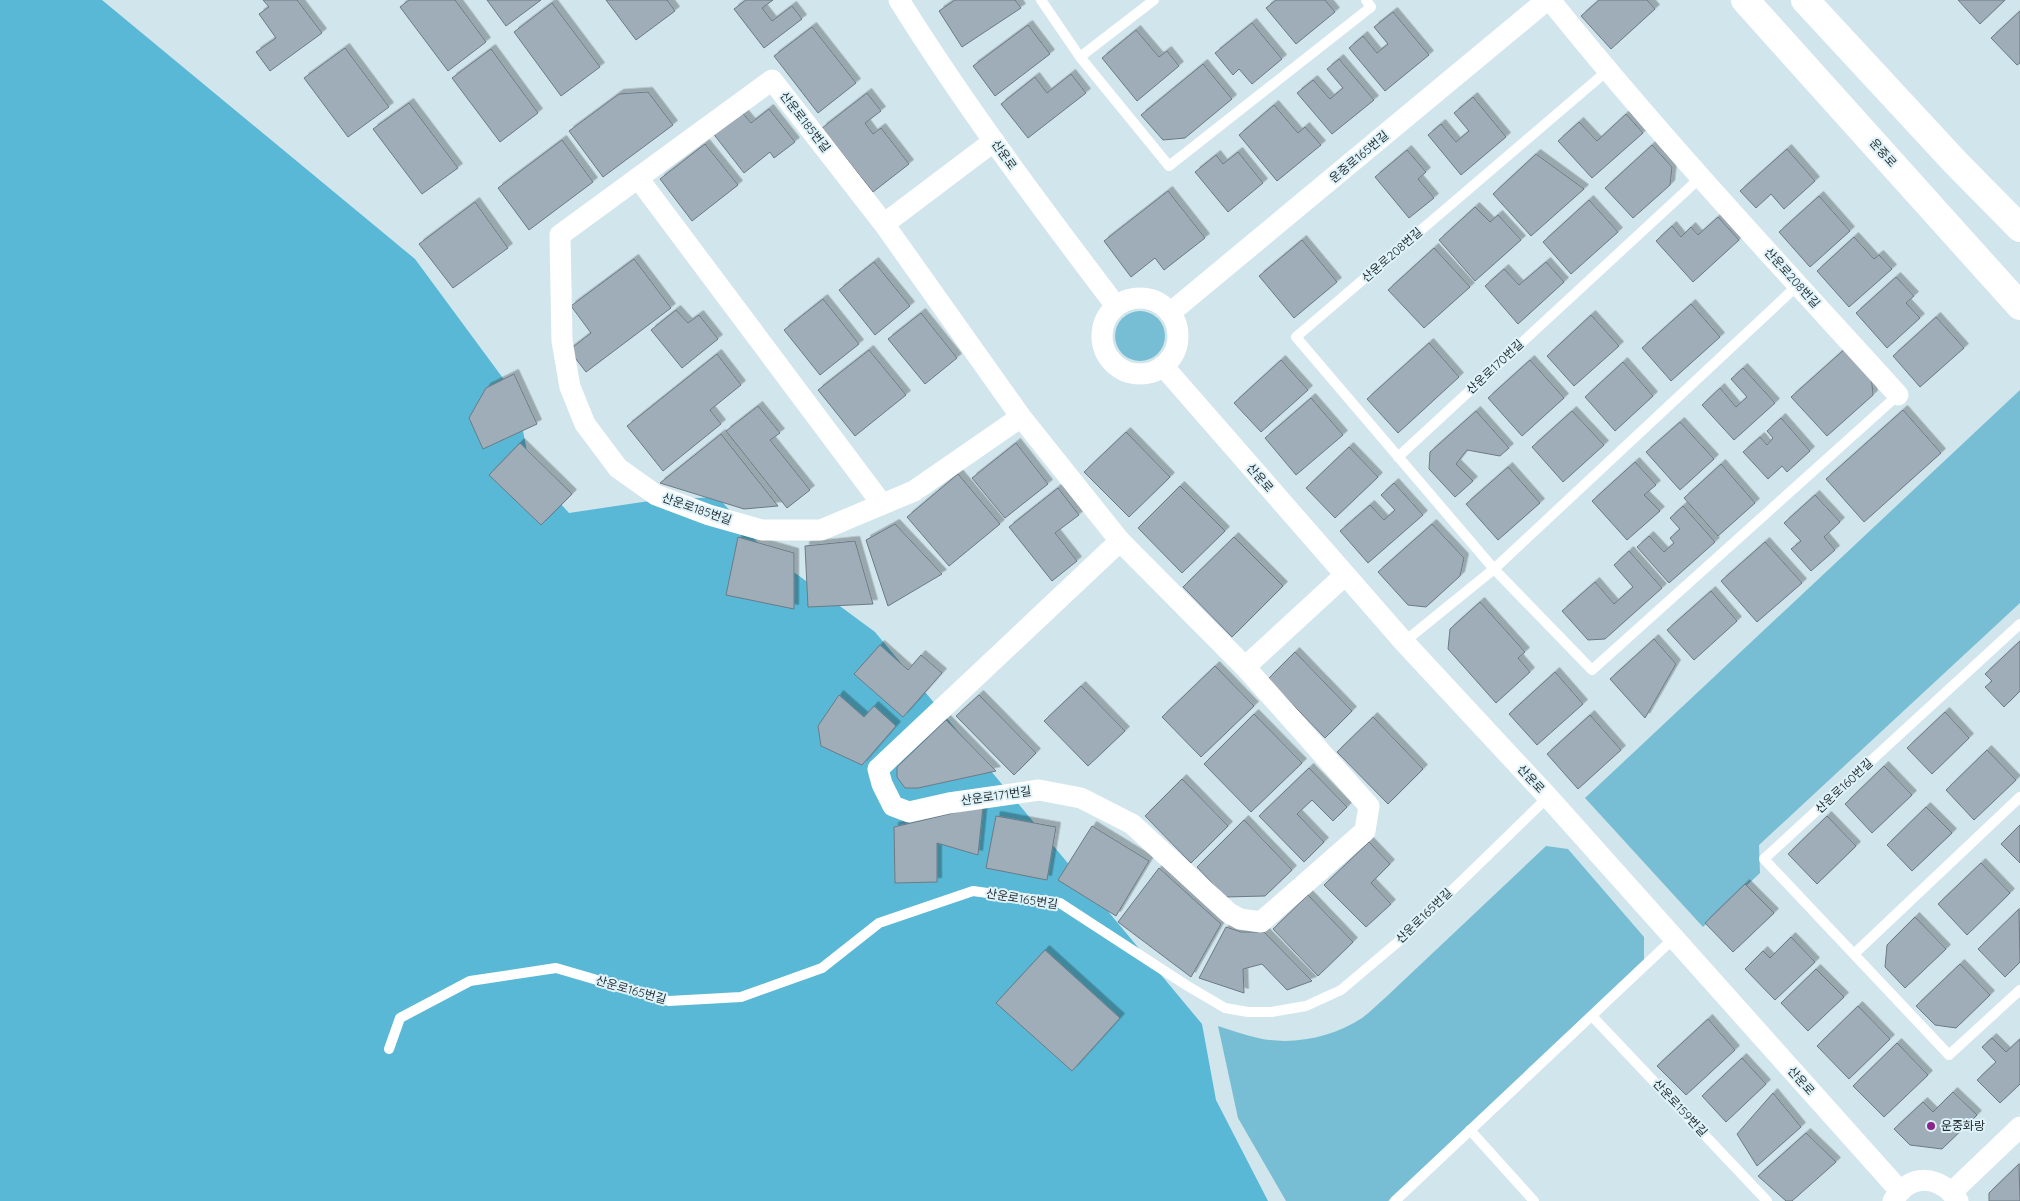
<svg xmlns="http://www.w3.org/2000/svg" width="2020" height="1201" viewBox="0 0 2020 1201" font-family="Quicksand,'Noto Sans KR',sans-serif">
	<defs>
		<filter id="shadow"><feDropShadow dx="4.5" dy="-4.5" stdDeviation="0" flood-color="#0004"/></filter>
	</defs>
	<rect width="100%" height="100%" fill="#d1e5ec"/>
	<g fill="#77bed4">
		<circle cx="1140" cy="336" r="25"/>
		<path d="M2020,390V603L1759,845L1760,873L1703,927L1585,798Z"/>
		<path d="M1546,846L1568,849L1644,937V963L1388,1201H1286L1238,1118L1218,1026C1231,1030 1245,1035 1258,1038C1292,1046 1334,1037 1362,1018C1370,1012 1378,1004 1385,998Z"/>
	</g>
	<path fill="#58b8d5" d="M0,0H102L415,259L516,396L531,471L569,513L656,500L718,497L764,550L875,632L1202,1024L1216,1100L1268,1201H0Z"/>
	<g fill="#9fadb8" stroke="#6d7a85" filter="url(#shadow)">
		<path d="M263,0H297L322,33L270,71L256,52L276,38L259,14L269,7Z"/>
		<path d="M409,0H455L486,42L448,71L400,7Z"/>
		<path d="M487,0H541L506,26Z"/>
		<path d="M606,0H667L675,11L636,40Z"/>
		<path d="M746,0H773L762,8L772,21L792,6L802,19L764,48L734,9Z"/>
		<path d="M955,0H1015L1021,8L962,47L939,11Z"/>
		<path d="M1276,0H1325L1335,12L1296,44L1266,8Z"/>
		<path d="M1599,0H1647L1655,9L1611,49L1581,16Z"/>
		<path d="M1958,0H2005L1980,24Z"/>
		<path d="M552,3L600,67L561,96L514,32Z"/>
		<path d="M2020,11V63L2017,65L1991,38Z"/>
		<path d="M1393,12L1429,55L1385,91L1349,48L1363,36L1377,53L1388,44L1374,27Z"/>
		<path d="M1252,23L1282,59L1252,84L1239,69L1233,75L1215,53Z"/>
		<path d="M1028,25L1050,54L995,96L973,66Z"/>
		<path d="M812,27L856,83L818,113L774,56Z"/>
		<path d="M1136,30L1159,57L1167,51L1179,66L1137,101L1102,58Z"/>
		<path d="M345,48L389,107L348,137L304,78Z"/>
		<path d="M491,49L538,113L500,142L452,78Z"/>
		<path d="M1339,59L1374,100L1332,134L1297,93L1313,80L1330,99L1343,88L1327,69Z"/>
		<path d="M1203,64L1232,99L1185,138L1163,140L1141,115Z"/>
		<path d="M1071,74L1086,93L1028,138L1001,104L1035,77L1047,93Z"/>
		<path d="M648,92L673,125L603,177L569,131L619,94Z"/>
		<path d="M867,93L881,111L865,123L873,134L881,128L909,164L873,192L822,128Z"/>
		<path d="M1473,97L1506,137L1461,175L1428,135L1441,124L1456,142L1469,131L1454,113Z"/>
		<path d="M409,103L458,168L422,194L373,129Z"/>
		<path d="M1274,105L1298,133L1305,127L1321,145L1277,181L1239,135Z"/>
		<path d="M769,109L795,142L774,158L770,152L744,173L712,132L740,110L751,123Z"/>
		<path d="M1626,114L1643,133L1592,178L1558,141L1579,122L1597,141Z"/>
		<path d="M562,140L593,182L529,230L498,188Z"/>
		<path d="M705,144L738,185L692,221L660,179Z"/>
		<path d="M1652,145L1672,167L1670,185L1633,218L1605,188Z"/>
		<path d="M1787,149L1815,181L1784,209L1771,194L1756,208L1740,191Z"/>
		<path d="M1407,150L1426,172L1418,179L1434,198L1409,218L1375,177Z"/>
		<path d="M1238,152L1263,183L1228,212L1195,172L1216,155L1223,164Z"/>
		<path d="M1536,154L1584,189L1531,236L1493,194Z"/>
		<path d="M1168,191L1205,238L1164,270L1155,258L1131,277L1104,241Z"/>
		<path d="M1819,196L1850,231L1810,267L1779,232Z"/>
		<path d="M1589,200L1618,232L1571,274L1543,242Z"/>
		<path d="M475,202L508,248L453,288L419,244Z"/>
		<path d="M1475,207L1490,222L1498,215L1521,240L1475,281L1439,240Z"/>
		<path d="M1718,217L1739,240L1693,282L1656,241L1672,226L1681,237L1691,227L1698,235Z"/>
		<path d="M1854,237L1874,259L1879,255L1892,269L1849,307L1817,271Z"/>
		<path d="M1302,240L1337,282L1294,318L1259,276Z"/>
		<path d="M1434,248L1470,287L1424,328L1388,290Z"/>
		<path d="M634,259L671,308L586,372L569,350L591,333L571,306Z"/>
		<path d="M874,262L910,306L875,335L839,290Z"/>
		<path d="M1546,262L1564,282L1518,324L1485,286L1504,269L1519,285Z"/>
		<path d="M1896,277L1914,296L1906,303L1920,318L1887,348L1856,313Z"/>
		<path d="M823,299L859,344L820,375L784,330Z"/>
		<path d="M1691,304L1720,337L1671,381L1642,348Z"/>
		<path d="M676,310L688,323L699,315L718,339L682,368L651,330Z"/>
		<path d="M921,313L957,358L925,384L888,339Z"/>
		<path d="M1591,315L1619,346L1574,386L1547,356Z"/>
		<path d="M1936,317L1964,348L1920,387L1893,356Z"/>
		<path d="M1429,343L1459,377L1398,433L1367,399Z"/>
		<path d="M1847,347L1871,374L1873,395L1827,436L1791,397Z"/>
		<path d="M869,350L906,395L855,436L818,390Z"/>
		<path d="M717,354L741,385L710,410L721,424L663,471L627,426Z"/>
		<path d="M1281,360L1308,390L1261,432L1234,403Z"/>
		<path d="M1530,360L1564,398L1522,436L1488,398Z"/>
		<path d="M1623,362L1653,396L1615,431L1585,397Z"/>
		<path d="M1743,368L1775,403L1734,440L1702,405L1720,388L1736,407L1747,397L1731,379Z"/>
		<path d="M514,374L537,424L483,449L469,418L486,388Z"/>
		<path d="M1311,398L1343,435L1296,475L1265,438Z"/>
		<path d="M758,406L780,433L770,440L810,490L787,508L726,431Z"/>
		<path d="M1903,410L1941,453L1864,522L1826,479Z"/>
		<path d="M1476,411L1509,448L1500,456L1467,450L1456,464L1473,481L1455,497L1429,469L1430,452Z"/>
		<path d="M1572,411L1604,445L1563,482L1532,447Z"/>
		<path d="M1781,418L1810,451L1787,472L1782,466L1768,479L1743,452L1760,437L1767,445L1773,438L1767,431Z"/>
		<path d="M1680,422L1714,459L1680,490L1646,452Z"/>
		<path d="M1126,432L1170,477L1129,517L1084,472Z"/>
		<path d="M721,434L778,506L744,509L660,483Z"/>
		<path d="M520,443L572,494L541,525L489,475Z"/>
		<path d="M1016,443L1048,484L1005,518L972,478Z"/>
		<path d="M1349,447L1378,477L1335,518L1306,488Z"/>
		<path d="M1635,462L1656,485L1644,495L1660,511L1627,540L1592,501Z"/>
		<path d="M1721,464L1755,503L1718,536L1684,498Z"/>
		<path d="M1508,467L1540,503L1498,540L1466,504Z"/>
		<path d="M958,474L1000,524L949,566L907,517Z"/>
		<path d="M1394,483L1423,515L1368,563L1340,531L1370,505L1384,520L1395,510L1381,495Z"/>
		<path d="M1180,486L1225,531L1182,573L1138,528Z"/>
		<path d="M1058,488L1079,515L1055,533L1077,561L1052,581L1009,527Z"/>
		<path d="M1815,495L1840,522L1824,537L1835,550L1811,571L1791,549L1801,541L1784,523Z"/>
		<path d="M1683,506L1715,542L1669,583L1637,547L1649,536L1664,552L1674,543L1670,538L1680,529L1670,518Z"/>
		<path d="M895,524L942,574L888,606L866,540Z"/>
		<path d="M1432,524L1464,558L1460,576L1426,607L1408,605L1378,572Z"/>
		<path d="M738,537L794,553V609L726,595Z"/>
		<path d="M1234,537L1283,586L1232,637L1183,587Z"/>
		<path d="M855,541L873,604L808,607L805,546Z"/>
		<path d="M1765,542L1802,583L1757,622L1721,581Z"/>
		<path d="M1629,551L1662,588L1605,639L1588,640L1562,611L1595,582L1614,604L1633,587L1614,565Z"/>
		<path d="M1711,591L1737,621L1694,660L1667,630Z"/>
		<path d="M1480,602L1525,652L1518,658L1530,672L1496,703L1448,649L1450,629Z"/>
		<path d="M1654,639L1676,664L1645,718L1610,679Z"/>
		<path d="M2020,641V691L2004,707L1985,687L1992,681L1985,674Z"/>
		<path d="M880,645L908,670L921,655L942,673L903,717L854,674Z"/>
		<path d="M1295,652L1352,711L1325,738L1268,679Z"/>
		<path d="M1215,666L1254,706L1201,757L1162,717Z"/>
		<path d="M1555,672L1583,704L1537,745L1509,714Z"/>
		<path d="M1081,686L1125,731L1088,766L1044,721Z"/>
		<path d="M839,695L864,717L874,706L896,726L862,765L821,746L818,726Z"/>
		<path d="M979,695L1036,753L1014,775L956,716Z"/>
		<path d="M1945,712L1969,738L1932,774L1907,748Z"/>
		<path d="M1254,714L1302,763L1251,812L1204,764Z"/>
		<path d="M1590,715L1621,750L1578,789L1547,754Z"/>
		<path d="M1373,717L1423,769L1388,804L1337,752Z"/>
		<path d="M946,720L996,771L918,788H905L897,777V767Z"/>
		<path d="M1987,750L2016,780L1974,820L1946,790Z"/>
		<path d="M1884,766L1912,795L1872,833L1845,804Z"/>
		<path d="M1309,768L1347,807L1333,821L1312,800L1297,814L1324,842L1304,862L1259,816Z"/>
		<path d="M1182,779L1228,826L1191,863L1145,816Z"/>
		<path d="M983,806L978,855L937,843V882L895,883L894,827Z"/>
		<path d="M1926,807L1952,833L1912,871L1887,845Z"/>
		<path d="M996,816L1056,827L1047,880L986,868Z"/>
		<path d="M1827,816L1856,846L1817,884L1788,854Z"/>
		<path d="M1244,820L1292,870L1265,896L1225,897L1197,867Z"/>
		<path d="M2020,825V863L2001,844Z"/>
		<path d="M1092,826L1149,861L1116,916L1058,880Z"/>
		<path d="M1369,842L1390,864L1371,883L1391,904L1366,927L1324,885Z"/>
		<path d="M1981,863L2010,893L1967,935L1938,904Z"/>
		<path d="M1159,868L1221,924L1191,977L1118,922Z"/>
		<path d="M1745,884L1774,913L1733,952L1705,923Z"/>
		<path d="M1308,895L1353,942L1318,976L1273,929Z"/>
		<path d="M2019,909L2020,962L2005,977L1978,949Z"/>
		<path d="M1915,917L1946,949L1905,988L1885,967L1887,945Z"/>
		<path d="M1226,927L1241,932H1264L1312,981L1287,990L1262,964L1243,969L1244,993L1199,978Z"/>
		<path d="M1791,937L1815,962L1775,1000L1745,969L1763,951L1770,958Z"/>
		<path d="M1045,950L1120,1018L1072,1071L996,1003Z"/>
		<path d="M1960,964L1990,995L1956,1028L1935,1025L1916,1006Z"/>
		<path d="M1816,969L1844,997L1808,1031L1781,1003Z"/>
		<path d="M1858,1006L1890,1039L1849,1079L1817,1046Z"/>
		<path d="M1708,1019L1735,1050L1686,1095L1657,1066Z"/>
		<path d="M1992,1038L2006,1052L2020,1039V1084L2000,1103L1977,1080L1996,1062L1982,1047Z"/>
		<path d="M1897,1043L1928,1075L1884,1117L1853,1086Z"/>
		<path d="M1742,1058L1766,1084L1726,1122L1702,1096Z"/>
		<path d="M1953,1092L1977,1115L1942,1149L1910,1145L1894,1129L1923,1102L1933,1112Z"/>
		<path d="M1773,1093L1801,1127L1757,1166L1737,1134Z"/>
		<path d="M1806,1133L1836,1162L1792,1201H1786L1758,1176Z"/>
		<path d="M2019,1164L2020,1201H1989V1193Z"/>
	</g>
	<g fill="none" stroke-linecap="round" stroke-linejoin="round">
		<g stroke="#fff" stroke-width="10">
			<path d="M1041,0L1080,57L1169,166L1371,7L1366,0"/>
			<path d="M1080,57L1154,0"/>
			<path d="M1607,71L1296,337L1494,569L1798,285"/>
			<path d="M1398,457L1701,177"/>
			<path d="M2020,624L1764,859L1949,1055L2020,990"/>
			<path d="M1404,642L1494,569L1592,670L1898,395"/>
			<path d="M1854,954L2020,797"/>
			<path d="M1592,1016L1767,1201"/>
			<path d="M389,1049L400,1018L470,981L556,968L669,1001L741,997L822,968L879,923L973,891L1060,903L1186,985L1225,1008L1248,1012H1271L1306,1006L1341,990L1405,936L1548,797"/>
			<path d="M1470,1130L1534,1201"/>
			<path d="M1395,1201L1674,938"/>
		</g>
		<g stroke="#fff" stroke-width="21">
			<path d="M899,0C965,106 1041,207 1116,306"/>
			<path d="M1550,0C1660,137 1780,265 1898,395"/>
			<path d="M638,178L882,504"/>
			<path d="M884,224L1021,417L914,491L821,530H762L709,515L656,495L618,468L585,424L570,387L562,341L560,235L772,80L884,224L994,141"/>
			<circle cx="1140" cy="336" r="38"/>
			<path d="M1170,313L1547,0"/>
			<path d="M1163,366L1404,642L1548,797L1900,1191"/>
			<path d="M1021,417L1120,541"/>
			<path d="M1245,667L1120,541L878,769L882,784L893,806L909,812L949,803L1039,790L1081,798L1132,824L1229,913L1240,919L1261,922L1365,831L1369,806L1245,667L1345,575"/>
			<path d="M1952,1192L2020,1127"/>
			<path d="M1893,1201C1910,1172 1940,1175 1958,1201"/>
		</g>
		<g stroke="#fff" stroke-width="28">
			<path d="M1745,0L2020,306"/>
			<path d="M1805,0L1955,162L2020,228"/>
		</g>
	</g>
	<circle fill="#8b258c" stroke="#def2f9" stroke-width="2" cx="1931" cy="1126" r="5"/>
	<g text-anchor="middle" stroke-width="4" stroke-linejoin="round" paint-order="stroke">
		<g font-size="12" fill="#262e30" stroke="#def2f9">
			<text transform="translate(805 122) rotate(52)" y="4">산운로185번길</text>
			<text transform="translate(1883 153) rotate(48)" y="4">운중로</text>
			<text transform="translate(1004 155) rotate(55)" y="4">산운로</text>
			<text transform="translate(1359 157) rotate(-40)" y="4">운중로165번길</text>
			<text transform="translate(1392 255) rotate(-41)" y="4">산운로208번길</text>
			<text transform="translate(1792 278) rotate(48)" y="4">산운로208번길</text>
			<text transform="translate(1495 367) rotate(-43)" y="4">산운로170번길</text>
			<text transform="translate(1260 478) rotate(49)" y="4">산운로</text>
			<text transform="translate(697 509) rotate(19)" y="4">산운로185번길</text>
			<text transform="translate(1531 779) rotate(47)" y="4">산운로</text>
			<text transform="translate(1844 786) rotate(-43)" y="4">산운로160번길</text>
			<text transform="translate(996 796) rotate(-8)" y="4">산운로171번길</text>
			<text transform="translate(1022 899) rotate(9)" y="4">산운로165번길</text>
			<text transform="translate(1424 916) rotate(-44)" y="4">산운로165번길</text>
			<text transform="translate(631 990) rotate(16)" y="4">산운로165번길</text>
			<text transform="translate(1801 1081) rotate(48)" y="4">산운로</text>
			<text transform="translate(1680 1108) rotate(47)" y="4">산운로159번길</text>
		</g>
		<g font-size="12" fill="#262e30" stroke="#def2f9" text-anchor="start">
			<text x="1941" y="1130">운중화랑</text>
		</g>
	</g>
</svg>
